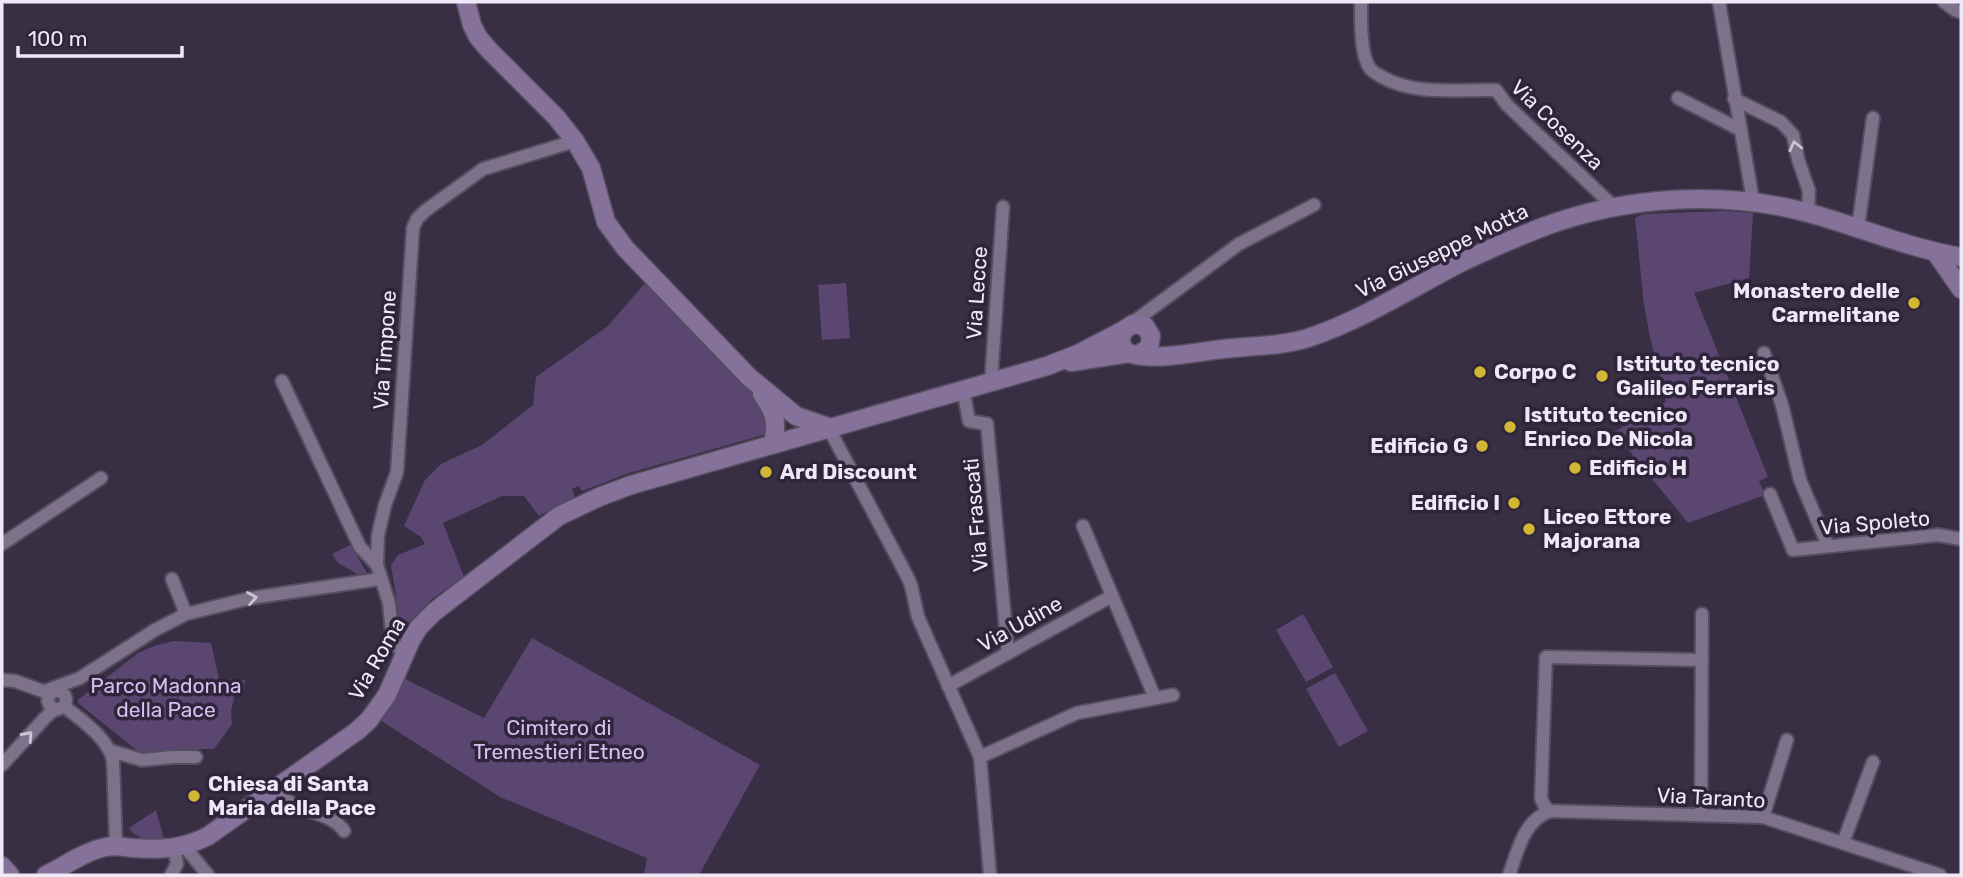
<svg xmlns="http://www.w3.org/2000/svg" width="1963" height="877" viewBox="0 0 1963 877" font-family="Rubik,sans-serif">
	<rect width="100%" height="100%" fill="#392f44"/>
	<g fill="#5b4671">
		<path d="M1723,211L1753,213L1749,278L1694,293L1768,477L1759,481L1765,495L1688,523L1614,432L1666,402L1650,337L1644,305L1635,218L1643,214Z"/>
		<path d="M846,283L850,338L822,340L818,285Z"/>
		<path d="M644,284L650,287L755,394L770,414L767,434L629,473L582,491L578,486L572,489L575,497L539,516L524,496H502L443,523L464,577L432,599L403,628L398,626V609L391,565L398,555L425,544L421,537L404,526L425,480L441,464L482,445L533,405L536,377L608,326Z"/>
		<path d="M350,545L367,573L359,575L338,563L332,554Z"/>
		<path d="M1303,614L1333,667L1306,682L1276,630Z"/>
		<path d="M532,638L760,765L699,875H644L647,858L500,797L380,720L393,700L403,678L484,718Z"/>
		<path d="M174,641L211,643L219,679L245,680L244,691L236,690L231,711L232,724L214,749H179L147,755L140,753L78,703V700L138,653L154,646Z"/>
		<path d="M1335,673L1368,731L1339,747L1306,689Z"/>
		<path d="M156,810L164,839C151,841 137,840 129,828Z"/>
	</g>
	<g fill="none" stroke-linecap="round" stroke-linejoin="round">
		<defs>
			<g id="street">
				<path d="M1361,2C1361,19 1360,52 1369,67C1372,72 1377,74 1382,77C1416,96 1458,89 1496,90L1507,105L1614,207"/>
				<path d="M1719,2L1753,201"/>
				<path d="M1944,2L1955,10L1961,12"/>
				<path d="M1678,98L1741,130"/>
				<path d="M1734,99L1781,122L1793,135L1798,159L1809,191L1808,213"/>
				<path d="M1858,228L1873,118"/>
				<path d="M1128,326L1239,244L1314,205"/>
				<path d="M1764,353L1782,405L1800,480L1828,546"/>
				<path d="M282,381L360,547L377,565"/>
				<path d="M991,382L1003,207"/>
				<path d="M963,389L969,421L987,424L1008,653"/>
				<path d="M828,427L907,576L911,585L918,617L980,757L990,875"/>
				<path d="M1770,494L1793,550L1938,535L1961,539"/>
				<path d="M1083,526L1155,698"/>
				<path d="M2,544L101,478"/>
				<path d="M172,579L186,614"/>
				<path d="M405,653L393,643L389,603L377,565L378,535L385,505L397,472L413,228L417,219L425,211L483,169L575,141"/>
				<path d="M2,680L15,681L51,694"/>
				<path d="M948,686L1112,596"/>
				<path d="M45,691L80,678L155,630L186,614L251,598L380,579"/>
				<circle cx="57" cy="700" r="9"/>
				<path d="M64,706C82,721 107,737 113,760L116,846"/>
				<path d="M111,751L142,760L173,757H196"/>
				<path d="M980,757L1077,713L1173,695"/>
				<path d="M2,765L44,719L51,712L57,709"/>
				<path d="M272,789C279,795 287,801 295,805C311,814 334,815 344,831"/>
				<path d="M1550,811L1545,807L1541,798L1546,657L1702,660"/>
				<path d="M1701,815L1702,614"/>
				<path d="M1763,817L1787,740"/>
				<path d="M1843,843L1873,762"/>
				<path d="M184,846L208,875"/>
				<path d="M171,875L177,864L174,848"/>
				<path d="M1509,875C1518,851 1523,821 1550,811L1763,817L1940,875"/>
			</g>
			<g id="secondary">
				<path d="M466,2L472,25L478,37L489,50L556,117L575,141L591,168L606,222L625,248L749,377L796,416L828,427"/>
				<path d="M1936,253L1961,289"/>
				<path d="M1139,354L1149,348L1151,336L1145,326L1133,324L1124,330L1120,341L1125,351C1142,362 1188,354 1208,351C1242,345 1275,348 1308,338C1362,320 1410,289 1460,263C1487,250 1515,238 1543,227C1626,196 1723,190 1809,213C1860,227 1908,248 1961,257"/>
				<path d="M1071,362L1129,353"/>
				<path d="M762,394C775,413 778,421 773,443"/>
				<path d="M2,866L10,875"/>
				<path d="M46,875C65,866 85,851 106,847C115,845 124,847 133,848C161,850 183,849 208,836L357,731L369,720L387,695L411,640L419,627L434,612L559,516L599,497L631,485L1047,366L1078,354L1124,330"/>
			</g>
		</defs>
		<use href="#street" stroke="#564d5f" stroke-width="16"/>
		<use href="#secondary" stroke="#564d5f" stroke-width="21"/>
		<use href="#street" stroke="#7e728b" stroke-width="12"/>
		<use href="#secondary" stroke="#857199" stroke-width="18"/>
	</g>
	<defs><path id="oneway-chevron" d="M-2-3.5L2.5 0L-2 3.5" fill="none" stroke-width="1.6" stroke-linecap="round" stroke-linejoin="round" transform="scale(1.75)"/></defs>
	<g stroke="#cdc5d6">
		<use href="#oneway-chevron" transform="translate(1795 146) rotate(-103)"/>
		<use href="#oneway-chevron" transform="translate(252 598) rotate(-10)"/>
		<use href="#oneway-chevron" transform="translate(28 736) rotate(-48)"/>
	</g>
	<g fill="#d2b635" stroke="#2f253a" stroke-width="2.5">
		<circle cx="1914" cy="303" r="7"/>
		<circle cx="1480" cy="372" r="7"/>
		<circle cx="1602" cy="376" r="7"/>
		<circle cx="1510" cy="427" r="7"/>
		<circle cx="1482" cy="446" r="7"/>
		<circle cx="1575" cy="468" r="7"/>
		<circle cx="766" cy="472" r="7"/>
		<circle cx="1514" cy="503" r="7"/>
		<circle cx="1529" cy="529" r="7"/>
		<circle cx="194" cy="796" r="7"/>
	</g>
	<g text-anchor="middle" stroke-width="7" stroke-linejoin="round" paint-order="stroke">
		<g font-size="21" fill="#efe8f6" stroke="#2f253a">
			<text transform="translate(1557 125) rotate(44)" y="7">Via Cosenza</text>
			<text transform="translate(1442 251) rotate(-26)" y="7">Via Giuseppe Motta</text>
			<text transform="translate(977 293) rotate(-86)" y="7">Via Lecce</text>
			<text transform="translate(385 350) rotate(-86)" y="7">Via Timpone</text>
			<text transform="translate(976 515) rotate(-95)" y="7">Via Frascati</text>
			<text transform="translate(1875 523) rotate(-5)" y="7">Via Spoleto</text>
			<text transform="translate(1020 624) rotate(-29)" y="7">Via Udine</text>
			<text transform="translate(377 659) rotate(-60)" y="7">Via Roma</text>
			<text transform="translate(1711 798) rotate(3)" y="7">Via Taranto</text>
		</g>
		<g font-size="21" font-weight="bold" fill="#efe8f6" stroke="#2f253a" text-anchor="start">
			<text x="1900" y="298" text-anchor="end">Monastero delle<tspan x="1900" dy="24">Carmelitane</tspan></text>
			<text x="1616" y="371">Istituto tecnico<tspan x="1616" dy="24">Galileo Ferraris</tspan></text>
			<text x="1494" y="379">Corpo C</text>
			<text x="1524" y="422">Istituto tecnico<tspan x="1524" dy="24">Enrico De Nicola</tspan></text>
			<text x="1468" y="453" text-anchor="end">Edificio G</text>
			<text x="1589" y="475">Edificio H</text>
			<text x="780" y="479">Ard Discount</text>
			<text x="1500" y="510" text-anchor="end">Edificio I</text>
			<text x="1543" y="524">Liceo Ettore<tspan x="1543" dy="24">Majorana</tspan></text>
			<text x="208" y="791">Chiesa di Santa<tspan x="208" dy="24">Maria della Pace</tspan></text>
		</g>
		<g font-size="21" fill="#d7bef3" stroke="#2f253a">
			<text x="166" y="693">Parco Madonna<tspan x="166" dy="24">della Pace</tspan></text>
			<text x="559" y="735">Cimitero di<tspan x="559" dy="24">Tremestieri Etneo</tspan></text>
		</g>
	</g>
	<rect width="1963" height="877" fill="none" stroke="#efe8f6" stroke-width="7"/>
	<path d="M18 46v10h164v-10" fill="none" stroke="#efe8f6" stroke-width="3.5"/>
	<text x="28" y="46" font-size="21" fill="#efe8f6" stroke="#2f253a" stroke-width="5" paint-order="stroke">100 m</text>
</svg>
